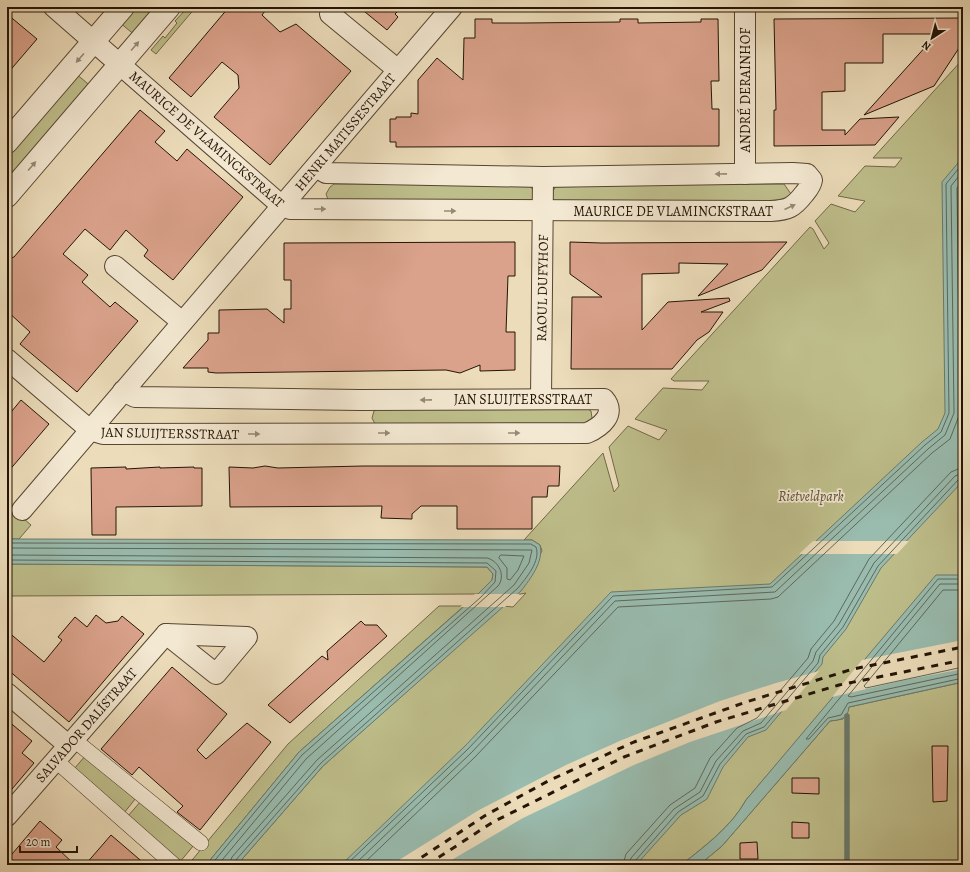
<svg xmlns="http://www.w3.org/2000/svg" width="970" height="872" viewBox="0 0 970 872" font-family="Alegreya,serif">
	<rect width="100%" height="100%" fill="#ecdcba"/>
	<filter id="stains"><feTurbulence type="fractalNoise" baseFrequency=".005" numOctaves="4"/><feColorMatrix values="0 0 0 0 .2 0 0 0 0 .09 0 0 0 0 .02 0 0 0 .5 -.17"/></filter>
	<radialGradient id="worn" r=".72"><stop offset=".6" stop-color="#630" stop-opacity="0"/><stop offset="1" stop-color="#630" stop-opacity=".3"/></radialGradient>
	<g fill="#bebe8b" stroke="#716948">
		<path d="M132,7H161L136,36L119,22Z"/>
		<path d="M188,7H196L156,54L151,50L163,36L165,38L177,23L175,21Z"/>
		<path d="M963,59V615L887,635L746,800C732,826 704,847 681,865H237L323,766L503,606L513,607L526,593L516,595L542,551L540,545L532,540H524L603,453L614,492L619,486L609,447L628,426L659,440L667,430L635,419L663,388L702,390L709,381H674L671,379L810,227L813,229L824,249L829,243L815,221L831,204L855,212L865,201L838,196L865,166L895,167L902,158H873Z"/>
		<path d="M75,73L93,88L7,188V153Z"/>
		<path d="M334,184H525L529,185L535,192L534,200L329,202L326,194L330,187Z"/>
		<path d="M567,184H784L791,194L788,200L782,205L553,201L551,194L556,186Z"/>
		<path d="M583,406L591,411L592,418L590,425L375,424L372,418L374,411L381,407Z"/>
		<path d="M10,507L31,525L19,539H7V510Z"/>
		<path d="M7,564L487,567L493,574L492,580L478,594L7,596Z"/>
		<path d="M439,606H464L299,752L206,865H188L288,744Z"/>
		<path d="M963,682V865H699L722,846L830,721L843,719L849,707Z"/>
		<path d="M86,755L136,798L124,813L74,769Z"/>
		<path d="M141,801L194,845L179,863L128,816Z"/>
	</g>
	<g fill="#99bcaf" stroke="#6a796b">
		<path d="M963,157V481L881,568L846,629L823,657L822,664L766,730L748,737L723,767L707,799L681,815L636,865H341L465,746L611,592L770,584L922,442L938,429L945,413L942,182Z"/>
		<path d="M7,539L532,540L540,545C544,561 531,578 521,591L323,766L237,865H206L299,752L478,594L492,580L493,574L487,567L7,564Z"/>
		<path d="M936,575H963V682L849,707C848,719 840,720 830,721L722,846L699,865H681C704,847 732,826 746,800Z"/>
	</g>
	<g fill="#ecdcba">
		<path d="M813,541H909L897,554H799Z"/>
		<path d="M475,594H520L505,607H460Z"/>
		<path d="M963,640V669L905,680L832,697L862,660Z"/>
		<path d="M819,671L786,710L690,742L634,765L523,818L443,865H391L479,810L566,765L622,740L720,701L776,683Z"/>
	</g>
	<g fill="none" stroke-linecap="round" stroke-linejoin="round">
		<g stroke="#5e685a" stroke-width="1">
			<path d="M7,543L531,544L536,547C541,561 526,578 518,588L321,763L235,861L234,865"/>
			<path d="M7,548L532,550L529,563L514,585L317,760L232,857L229,865"/>
			<path d="M7,555L487,558C499,561 506,576 498,586L306,759L218,865"/>
			<path d="M501,555L524,556L518,570L510,580L507,579V568L499,558Z"/>
			<path d="M7,560L487,563L496,571L495,582L481,597L302,755L211,865"/>
			<path d="M963,579H938L806,739H809L828,718L841,715L848,703L963,678"/>
			<path d="M963,584H940L848,696L851,697L963,673"/>
			<path d="M963,590H943L864,686L866,688L963,667"/>
			<path d="M346,865L468,749L613,596L772,587L925,445L941,432L949,413L946,184L963,163"/>
			<path d="M354,865L471,753L615,601L775,592L928,449L945,435L954,413L951,186L963,171"/>
			<path d="M362,865L475,757L618,607L771,599L778,597L932,453L950,439L960,413L957,188L963,180"/>
			<path d="M623,865L626,854L670,805L695,788L710,758L737,728L757,718L808,658L811,649L834,621L869,559L951,472L963,467"/>
			<path d="M629,865L631,858L674,809L700,792L716,761L743,731L761,723L813,661L816,652L839,624L874,563L955,476L963,473"/>
			<path d="M634,865L635,861L678,812L703,796L720,764L746,734L764,727L818,663L820,655L843,627L878,566L958,480L963,478"/>
		</g>
		<path stroke="#6a796b" stroke-width="5.5" d="M847,716V865"/>
	</g>
	<g fill="#daa28b" stroke="#241405">
		<path d="M229,7H268L262,15L280,32L296,24L351,71L270,165L214,117L239,88L238,75L222,62L191,97L169,78Z"/>
		<path d="M359,7H402L395,14L398,17L387,30Z"/>
		<path d="M7,14L37,39L7,74Z"/>
		<path d="M963,18V42L934,86L864,115L937,34H883V63H845V91L822,92V130H845V135L860,119L899,117L875,145L774,146V110H776L774,19Z"/>
		<path d="M475,19H492V23H524L620,22V19H638V23L701,22V19H718L719,81H711L712,109H719V146L396,147V142H390V119H396V117H411V113L418,114V80L437,58L463,80L464,38H475Z"/>
		<path d="M140,110L165,131L155,142L177,161L187,149L243,197L173,280L144,256L148,250L126,230L110,250L85,229L63,254L88,275L82,282L110,307L115,302L138,321L77,392L20,344L30,332L7,311V260L14,257Z"/>
		<path d="M515,242V276H508L506,332H515V370L480,371V365L460,373L446,370L216,373L208,372V368H183L208,340V333H219V310L267,309L284,323V309H291V280H284V243Z"/>
		<path d="M570,242L602,243L787,242L762,270L698,296L728,264L679,263V273L642,274V330L668,302L729,298L730,301L701,312H723L709,332L697,340L672,369H571L572,297H602L570,274Z"/>
		<path d="M21,400L49,424L7,473V417Z"/>
		<path d="M265,466L278,468L363,466H560L559,486H548L547,497H532V529H457V506H421L412,514V519L381,518L382,506L230,507L229,467L253,468Z"/>
		<path d="M126,467V469L160,467V468L194,467V468H202V506L116,507V535H92L91,468Z"/>
		<path d="M96,615L106,623L118,621L122,616L144,634L69,722L7,669V631L44,662L62,640L58,637L75,617L87,627Z"/>
		<path d="M361,621L365,625H377L387,636L290,723L268,705L322,656L328,660L327,651Z"/>
		<path d="M172,667L227,714L197,750L206,759L247,723L271,742L200,830L177,812L183,806L139,767L132,775L101,749Z"/>
		<path d="M7,720L32,741L22,753L34,763L7,795Z"/>
		<path d="M932,746H948L947,801L933,802Z"/>
		<path d="M792,778H819V794L792,793Z"/>
		<path d="M40,821L62,840L56,847L75,865H7V860Z"/>
		<path d="M792,822L809,823V838H792Z"/>
		<path d="M111,835L146,865H85Z"/>
		<path d="M757,842L758,859H740V843Z"/>
	</g>
	<g fill="none" stroke-linecap="round" stroke-linejoin="round">
		<defs>
			<g id="pedestrian">
				<path d="M73,739L201,843"/>
				<path d="M55,760L174,865"/>
			</g>
			<g id="minor">
				<path d="M54,7L282,206L290,209L771,211C788,210 793,208 804,194C808,189 811,186 812,180L807,174L793,173L543,177L326,173L316,167"/>
				<path d="M330,14L398,70"/>
				<path d="M745,174V7"/>
				<path d="M115,266L182,322"/>
				<path d="M7,359L90,430L103,434L587,433C601,427 617,414 604,399L359,400L135,397L123,391"/>
				<path d="M541,399L543,177"/>
				<path d="M22,510L452,7"/>
				<path d="M166,634L247,637L216,674Z"/>
				<path d="M7,693L68,745"/>
				<path d="M7,816L166,634"/>
			</g>
			<g id="tertiary">
				<path d="M7,142L123,7"/>
				<path d="M7,196L169,7"/>
			</g>
		</defs>
		<use href="#pedestrian" stroke="#564632" stroke-width="16"/>
		<use href="#minor" stroke="#564632" stroke-width="22"/>
		<use href="#tertiary" stroke="#564632" stroke-width="24"/>
		<use href="#pedestrian" stroke="#f3e8d2" stroke-width="15"/>
		<use href="#minor" stroke="#f3e8d2" stroke-width="20"/>
		<use href="#tertiary" stroke="#f3e8d2" stroke-width="22"/>
		<g stroke="#241405" stroke-width="3" stroke-dasharray="7 7" stroke-linecap="butt">
			<path d="M410,865L486,815L548,781L634,742L746,702L853,669L963,647"/>
			<path d="M427,865L493,822L624,757L716,722L839,685L963,660"/>
		</g>
	</g>
	<defs><path id="oneway-solid" d="M-6-.8H1V-3.2L6.5 0L1 3.2V.8H-6Z"/></defs>
	<g fill="#968976">
		<use href="#oneway-solid" transform="translate(135 46) rotate(-49)"/>
		<use href="#oneway-solid" transform="translate(80 58) rotate(131)"/>
		<use href="#oneway-solid" transform="translate(32 166) rotate(-49)"/>
		<use href="#oneway-solid" transform="translate(721 174) rotate(179)"/>
		<use href="#oneway-solid" transform="translate(790 207) rotate(-24)"/>
		<use href="#oneway-solid" transform="translate(320 209)"/>
		<use href="#oneway-solid" transform="translate(450 211)"/>
		<use href="#oneway-solid" transform="translate(426 400) rotate(179)"/>
		<use href="#oneway-solid" transform="translate(384 433)"/>
		<use href="#oneway-solid" transform="translate(514 433)"/>
		<use href="#oneway-solid" transform="translate(254 434)"/>
	</g>
	<g text-anchor="middle" stroke-width="3.5" stroke-linejoin="round" paint-order="stroke">
		<g font-size="14" fill="#241405" stroke="#f3e8d2">
			<text transform="translate(745 90) rotate(-90)" y="5">ANDRÉ DERAINHOF</text>
			<text transform="translate(345 132) rotate(-50)" y="5">HENRI MATISSESTRAAT</text>
			<text transform="translate(207 139) rotate(41)" y="5">MAURICE DE VLAMINCKSTRAAT</text>
			<text x="673" y="216">MAURICE DE VLAMINCKSTRAAT</text>
			<text transform="translate(542 288) rotate(-89)" y="5">RAOUL DUFYHOF</text>
			<text x="523" y="404">JAN SLUIJTERSSTRAAT</text>
			<text transform="translate(170 433) rotate(1)" y="5">JAN SLUIJTERSSTRAAT</text>
			<text transform="translate(86 725) rotate(-49)" y="5">SALVADOR DALÍSTRAAT</text>
		</g>
		<g font-size="14" font-style="italic" fill="#5a5034" stroke="#f3e8d2">
			<text x="811" y="501">Rietveldpark</text>
		</g>
	</g>
	<rect width="970" height="872" fill="none" stroke="#ecdcba" stroke-width="24"/>
	<rect x="8" y="8" width="954" height="856" fill="none" stroke="#241405" stroke-width="2"/>
	<rect x="12" y="12" width="946" height="848" fill="none" stroke="#241405"/>
	<g transform="translate(932 38) rotate(216)" stroke="#f3e8d2" stroke-width="3" paint-order="stroke">
	<path d="M0-3L7 15L0 10L-7 15Z" fill="#241405"/>
	<text y="-6" font-size="11" font-weight="bold" text-anchor="middle" fill="#241405">N</text>
	</g>
	<path d="M20 846v6h57v-6" fill="none" stroke="#241405" stroke-width="2"/>
	<text x="26" y="846" font-size="12" fill="#241405" stroke="#f3e8d2" stroke-width="3" paint-order="stroke">20 m</text>
	<rect width="100%" height="100%" filter="url(#stains)"/>
	<rect width="100%" height="100%" fill="url(#worn)"/>
</svg>
